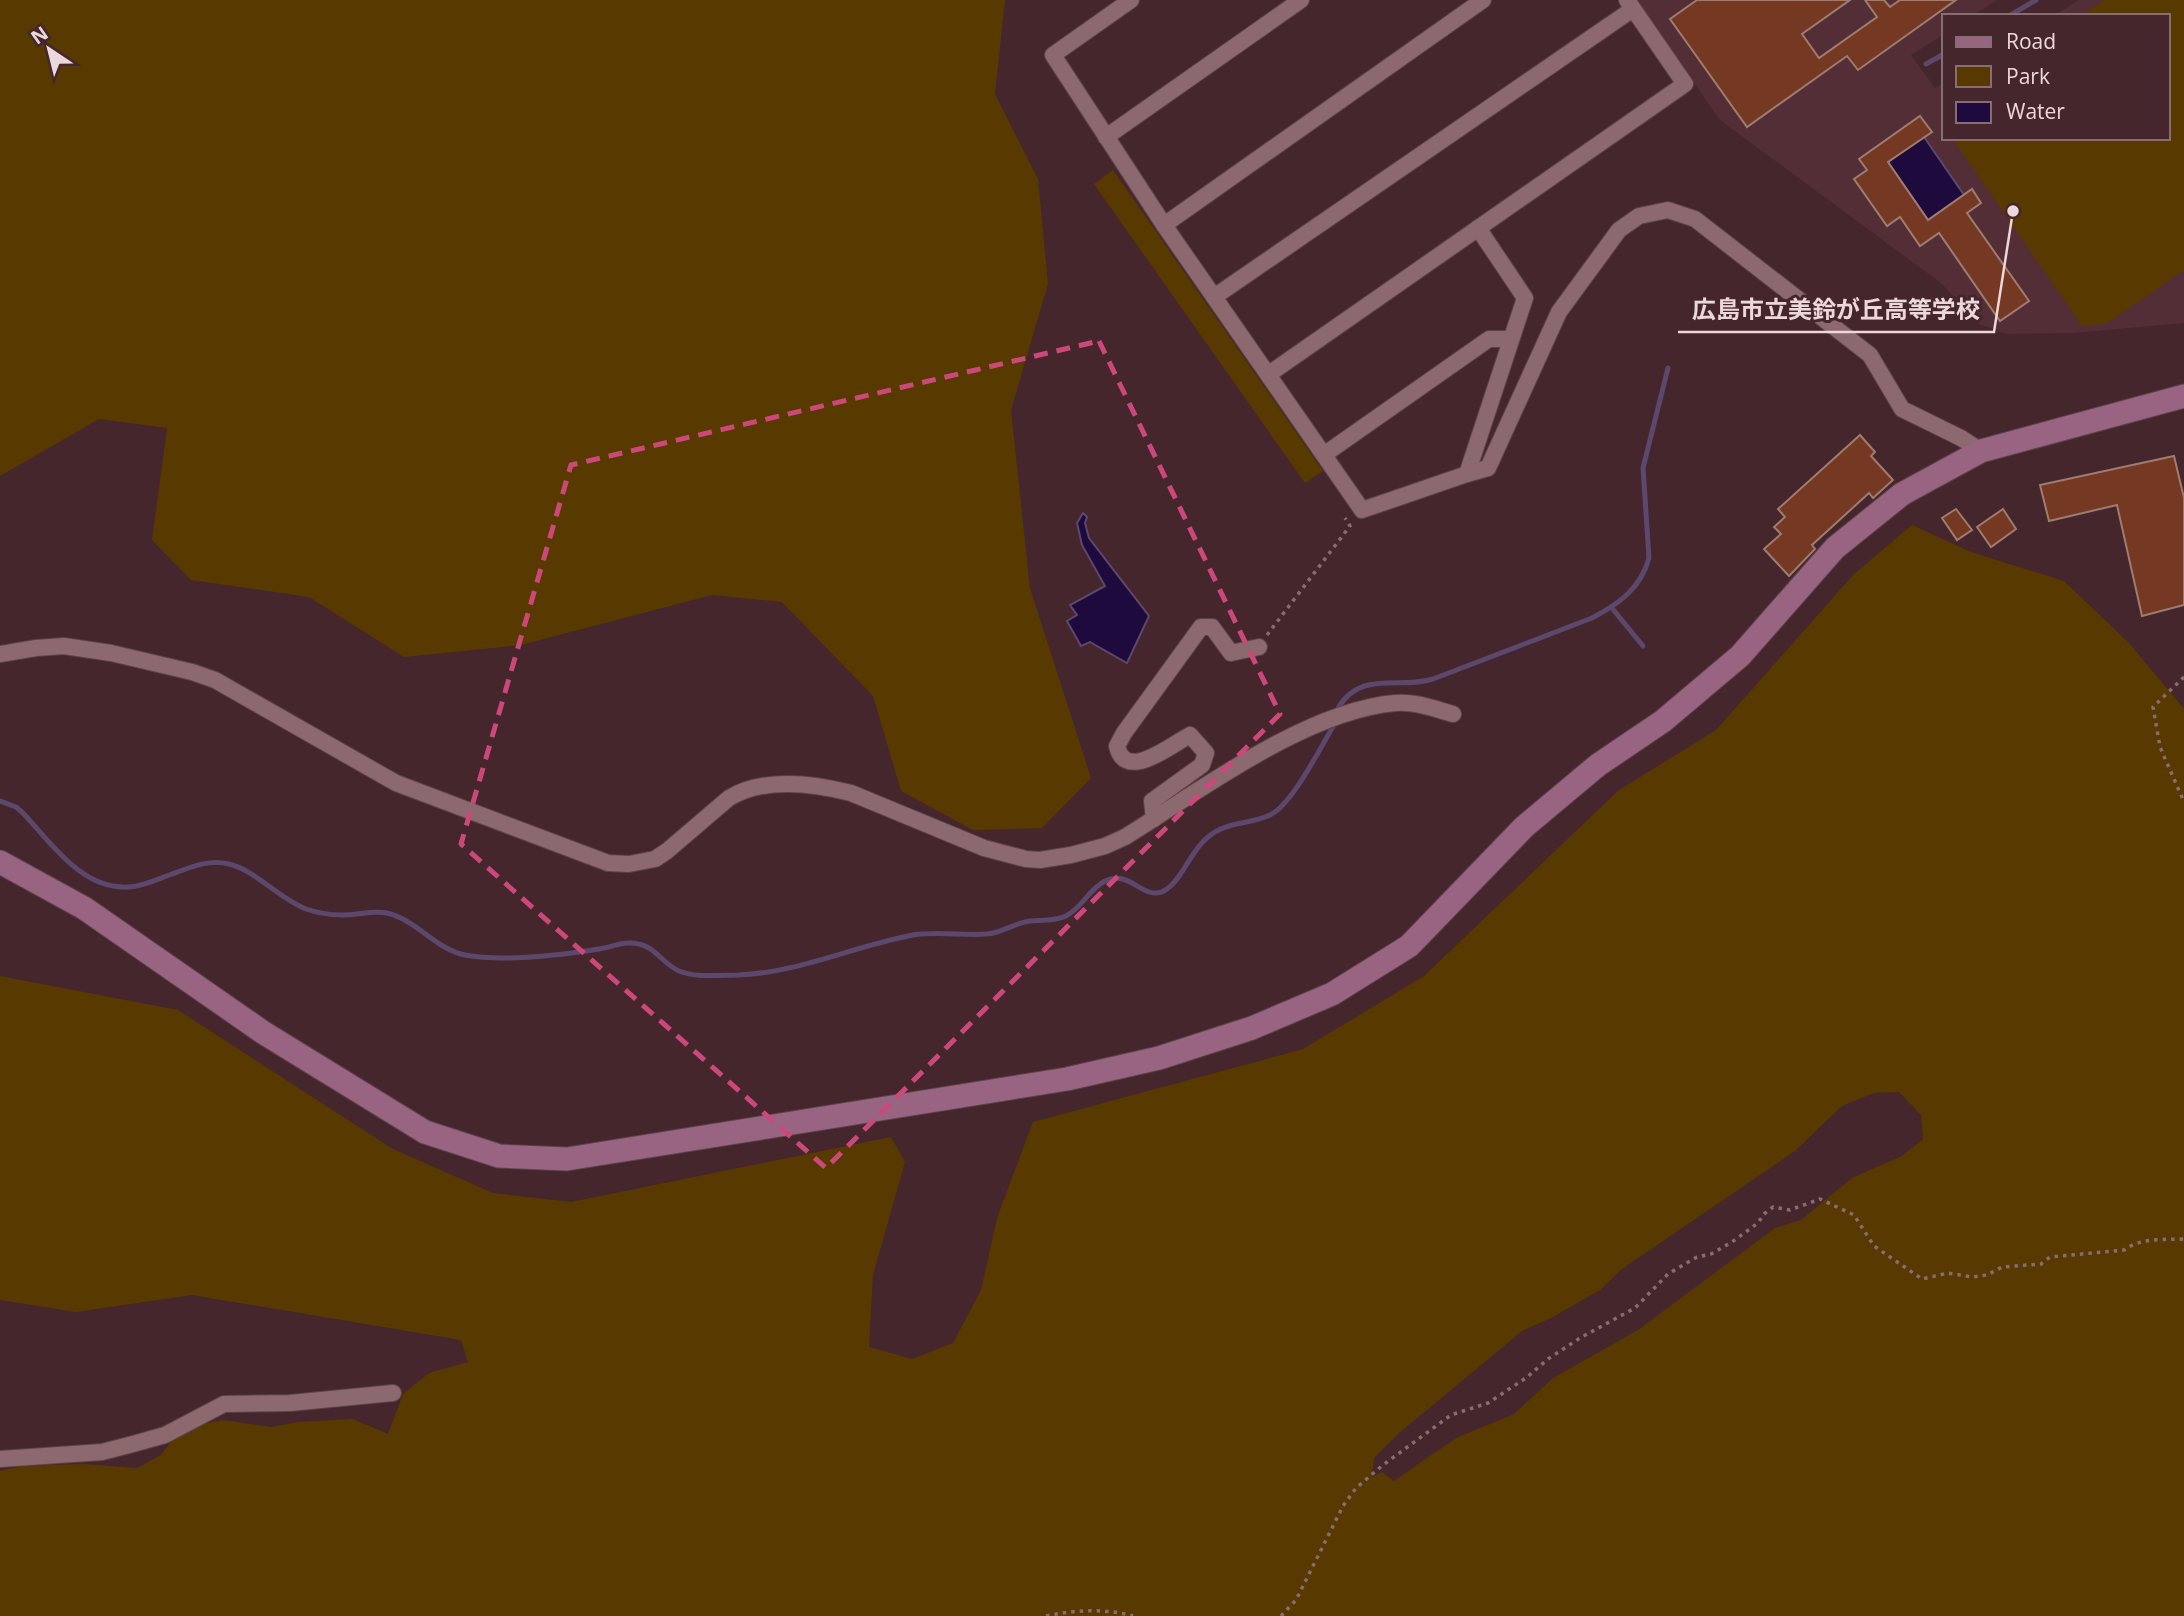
<svg xmlns="http://www.w3.org/2000/svg" width="2184" height="1616" viewBox="0 0 2184 1616" font-family="'Open Sans','Noto Sans JP',sans-serif">
	<rect width="100%" height="100%" fill="#45262d"/>
	<path fill="#542e37" d="M1636,0H1997L1972,16H1944V34L1911,55L1935,88L1944,83V138H2168V16H2053L2079,0H2184V323L2071,333L2006,334L1977,323L1941,283L1720,120Z"/>
	<g fill="#583900" fill-rule="evenodd">
		<path d="M0,0H1005L995,94L1038,179L1048,284L1011,410L1030,588L1091,778L1042,828L973,830L901,791L873,696L782,602L712,595L521,645L404,657L309,597L191,580L152,540L167,428L99,419L0,476Z"/>
		<path d="M2104,0H2184V270L2106,324L2082,326L1952,138H2168V16H2081Z"/>
		<path d="M1113,170L1323,471L1305,483L1094,184Z"/>
		<path d="M1912,525L1971,552L2064,581L2129,643L2184,709V1616H0V1471L21,1466L84,1464L137,1468L161,1455L180,1429L223,1420L271,1427L299,1422L353,1419L388,1434L403,1394L429,1373L468,1362L461,1340L192,1295L76,1312L0,1300V976L178,1010L393,1149L493,1193L571,1202L891,1137L905,1162L873,1275L869,1347L912,1359L953,1343L981,1290L997,1218L1033,1122L1303,1049L1424,976L1619,790L1716,730L1854,574ZM1899,1092L1921,1115L1923,1139L1902,1156L1852,1178L1801,1220L1775,1228L1638,1330L1553,1378L1514,1414L1456,1438L1394,1481L1382,1472L1372,1477L1374,1458L1398,1434L1522,1331L1551,1318L1600,1290L1622,1269L1795,1151L1842,1106L1874,1093Z"/>
	</g>
	<g fill="#1e0a3c" stroke="#5c486c" stroke-width="2">
		<path d="M1924,137L1964,195L1928,220L1888,162Z"/>
		<path d="M1083,513L1087,517L1085,523L1089,538L1149,616L1127,663L1090,642L1081,646L1067,621L1077,615L1070,605L1105,586L1082,545L1077,523Z"/>
	</g>
	<g fill="none" stroke-linecap="round" stroke-linejoin="round">
		<g stroke="#5c486c" stroke-width="5">
			<path d="M2009,16L2036,0"/>
			<path d="M1926,64L1944,54"/>
			<path d="M1611,607L1643,646"/>
			<path d="M1337,710C1359,669 1398,690 1433,679L1592,618C1619,604 1641,588 1649,558L1643,468L1668,368"/>
			<path d="M0,801L16,807L23,813C51,843 82,890 129,887C144,886 158,879 172,874C191,867 209,859 229,864C255,870 278,898 306,909C323,915 340,916 357,914C367,913 377,911 387,913C417,920 435,949 465,955C503,962 561,955 599,949C609,948 619,943 628,943C655,942 659,962 679,971C696,978 720,975 738,975C798,973 854,946 913,935C937,931 963,936 987,934C1002,933 1014,923 1030,921C1041,920 1056,921 1066,916C1082,908 1089,889 1105,881C1131,868 1145,905 1167,889C1183,878 1191,850 1208,837C1227,821 1249,825 1270,815C1292,805 1320,748 1334,725"/>
		</g>
	</g>
	<g fill="#743823" stroke="#9e7c70" stroke-width="2">
		<path d="M1697,0H1850L1802,34L1819,58L1877,17L1865,0H1884L1890,7L1900,0H1956L1858,70L1847,56L1747,127L1670,19Z"/>
		<path d="M1920,116L1932,132L1888,162L1928,220L1972,189L1981,203L1967,213L2029,301L2000,321L1939,233L1920,246L1900,217L1887,226L1854,179L1867,170L1859,159Z"/>
		<path d="M1860,435L1875,452L1871,456L1893,480L1873,498L1869,493L1812,545L1815,549L1789,576L1764,549L1781,534L1774,527L1785,517L1778,509Z"/>
		<path d="M2174,456L2184,498V605L2142,616L2117,505L2049,521L2040,485Z"/>
		<path d="M1956,509L1972,530L1957,540L1942,518Z"/>
		<path d="M2003,509L2016,529L1991,547L1977,527Z"/>
	</g>
	<g fill="none" stroke-linecap="round" stroke-linejoin="round">
		<defs>
			<g id="street">
				<path d="M1131,0L1053,55L1164,225L1362,510L1467,474L1525,298L1478,228"/>
				<path d="M1106,137L1301,0"/>
				<path d="M1164,225L1483,0"/>
				<path d="M1214,297L1633,9"/>
				<path d="M1269,374L1685,84L1627,0"/>
				<path d="M1325,454L1489,339H1510"/>
				<path d="M1467,474L1488,468L1559,312L1619,230L1639,216L1668,210L1695,219L1870,355L1902,409L1961,438L1981,451"/>
				<path d="M0,654L36,648L64,646L111,653L192,672L215,680L396,783L608,863L629,864L655,859L667,851L729,798C764,777 812,783 851,793L984,848L1026,859L1040,860L1071,855L1105,846L1125,837C1201,790 1306,711 1395,703C1414,701 1435,709 1453,714"/>
				<path d="M1154,819L1152,801L1202,765L1206,753L1190,735C1171,745 1125,783 1117,746L1124,733L1201,627H1212L1231,653L1259,647"/>
				<path d="M0,1459L102,1452L133,1444L165,1435L224,1404L290,1403L393,1393"/>
			</g>
			<path id="secondary" d="M0,862L84,908L264,1033L425,1132L499,1156L567,1159L1067,1079L1159,1058L1252,1028L1332,994L1409,946L1524,827L1598,765L1663,721L1740,656L1835,548L1902,494L1981,451L2184,396"/>
		</defs>
		<use href="#street" stroke="#5c4349" stroke-width="18"/>
		<use href="#secondary" stroke="#5c4349" stroke-width="25"/>
		<g stroke="#876d72" stroke-width="3.5" stroke-dasharray="3.5 5" stroke-linecap="butt">
			<path d="M1267,635L1350,526L1345,518"/>
			<path d="M2184,677L2153,707L2160,747L2184,802"/>
			<path d="M1046,1616C1075,1610 1104,1608 1133,1616"/>
			<path d="M1281,1616L1296,1600L1343,1506L1356,1488L1383,1465L1451,1415L1488,1403L1526,1378L1548,1359L1580,1338L1635,1308L1668,1274L1697,1257L1711,1254L1732,1242L1758,1223L1764,1214L1773,1207L1790,1210L1820,1199L1854,1215L1874,1246L1922,1279L1948,1273L1972,1277L1987,1275L2002,1267L2041,1264L2050,1257L2124,1250C2142,1237 2163,1240 2184,1239"/>
		</g>
		<use href="#street" stroke="#8c686f" stroke-width="16"/>
		<use href="#secondary" stroke="#996482" stroke-width="23"/>
	</g>
	<path fill="none" stroke="#cc487b" stroke-width="5" stroke-dasharray="14 9" stroke-linejoin="round" d="M1099,341L1280,714L826,1168L461,844L571,465Z"/>
	<path fill="none" stroke="#ecd8db" stroke-width="2.5" d="M2013 211L1994 332H1678"/>
	<circle fill="#ecd8db" stroke="#45262d" stroke-width="2.5" cx="2013" cy="211" r="7"/>
	<g font-size="24" text-anchor="middle" font-weight="bold" fill="#ecd8db" stroke="#45262d" stroke-width="6" stroke-linejoin="round" paint-order="stroke">
		<text x="1836" y="318">広島市立美鈴が丘高等学校</text>
	</g>
	<rect x="1942" y="14" width="228" height="126" fill="#45262d" stroke="#886d73" stroke-width="2"/>
	<rect x="1956" y="37" width="35" height="10" fill="#996482" stroke="#886d73" stroke-width="2"/>
	<text x="2006" y="49" font-size="21" fill="#ecd8db">Road</text>
	<rect x="1956" y="66" width="35" height="21" fill="#583900" stroke="#886d73" stroke-width="2"/>
	<text x="2006" y="84" font-size="21" fill="#ecd8db">Park</text>
	<rect x="1956" y="102" width="35" height="21" fill="#1e0a3c" stroke="#886d73" stroke-width="2"/>
	<text x="2006" y="119" font-size="21" fill="#ecd8db">Water</text>
	<g transform="translate(49 49) rotate(325)" stroke="#45262d" stroke-width="5" paint-order="stroke">
	<path d="M0-5L12 26L0 18L-12 26Z" fill="#ecd8db"/>
	<text y="-10" font-size="19" font-weight="bold" text-anchor="middle" fill="#ecd8db">N</text>
	</g>
</svg>
